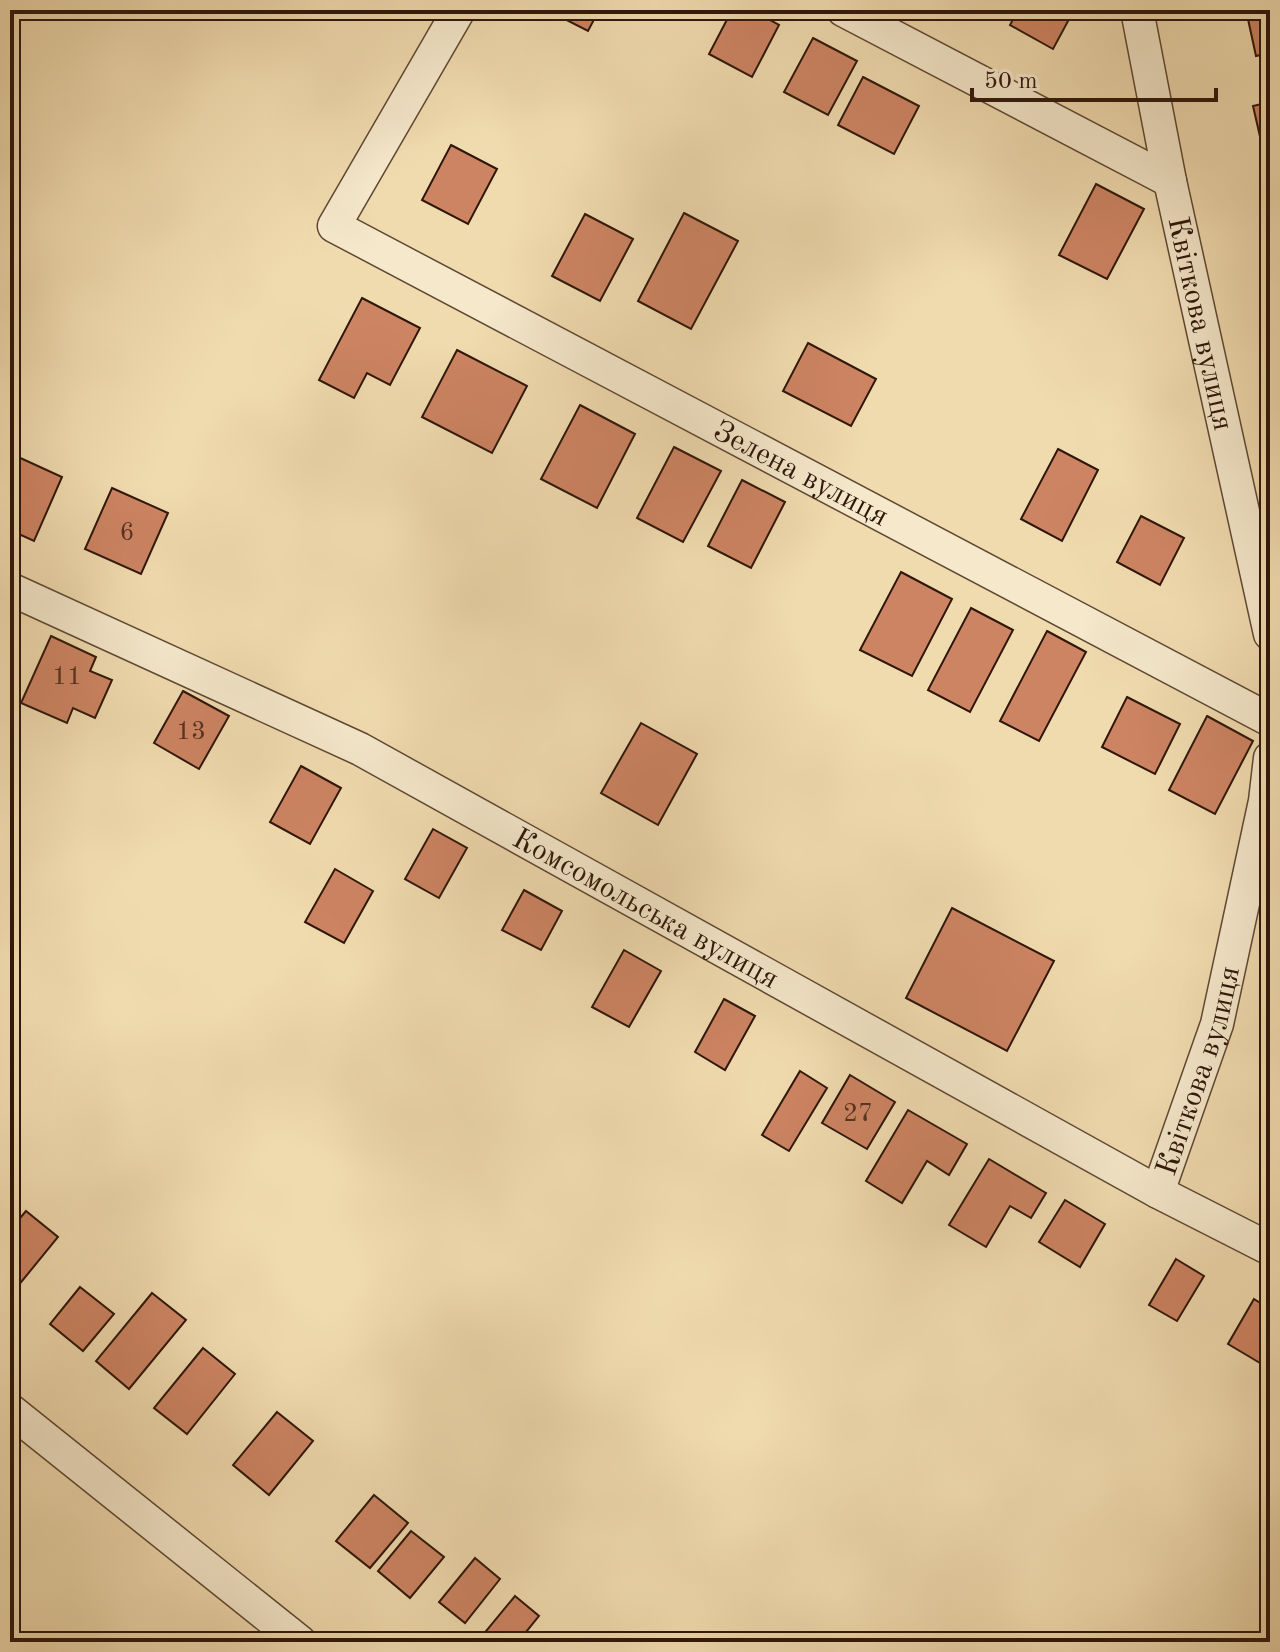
<svg xmlns="http://www.w3.org/2000/svg" width="1280" height="1652" viewBox="0 0 1280 1652" font-family="'Old Standard TT',serif">
	<rect width="100%" height="100%" fill="#f0dbaf"/>
	<filter id="stains"><feTurbulence type="fractalNoise" baseFrequency=".0025" numOctaves="4"/><feColorMatrix values="0 0 0 0 .2 0 0 0 0 .09 0 0 0 0 .02 0 0 0 .5 -.17"/></filter>
	<radialGradient id="worn" r=".72"><stop offset=".6" stop-color="#630" stop-opacity="0"/><stop offset="1" stop-color="#630" stop-opacity=".3"/></radialGradient>
	<g fill="#cd8463" stroke="#2e160a" stroke-width="2">
		<path d="M547,10H599L588,31Z"/>
		<path d="M732,10H752L779,25L752,77L709,54Z"/>
		<path d="M1018,10H1074L1053,49L1010,25Z"/>
		<path d="M1246,10H1270V53L1256,56Z"/>
		<path d="M813,38L857,61L828,115L784,92Z"/>
		<path d="M863,77L919,106L894,154L838,125Z"/>
		<path d="M1270,102V153L1264,154L1253,106Z"/>
		<path d="M451,145L497,169L468,224L422,200Z"/>
		<path d="M1096,184L1144,209L1107,279L1059,255Z"/>
		<path d="M684,213L738,241L691,329L638,301Z"/>
		<path d="M585,214L633,239L600,301L552,276Z"/>
		<path d="M362,298L420,328L390,385L367,373L354,398L319,380Z"/>
		<path d="M808,343L876,379L851,426L783,391Z"/>
		<path d="M457,350L527,386L492,453L422,417Z"/>
		<path d="M580,405L635,434L597,508L541,479Z"/>
		<path d="M674,447L721,471L683,542L637,518Z"/>
		<path d="M1058,449L1098,470L1062,541L1021,519Z"/>
		<path d="M16,456L62,477L34,541L10,530V468Z"/>
		<path d="M742,480L785,502L751,568L708,546Z"/>
		<path d="M112,488L168,513L141,574L85,549Z"/>
		<path d="M1141,516L1184,538L1160,585L1117,562Z"/>
		<path d="M901,572L952,599L912,676L860,650Z"/>
		<path d="M971,608L1013,630L970,712L928,690Z"/>
		<path d="M1047,631L1086,652L1039,741L1000,721Z"/>
		<path d="M51,636L96,657L90,671L112,680L95,718L73,708L67,723L21,703Z"/>
		<path d="M183,691L229,716L199,769L154,743Z"/>
		<path d="M1127,697L1180,724L1155,774L1102,747Z"/>
		<path d="M1207,716L1253,741L1215,814L1169,790Z"/>
		<path d="M641,723L697,754L658,825L601,793Z"/>
		<path d="M301,766L341,788L310,844L270,822Z"/>
		<path d="M433,829L467,848L439,898L405,879Z"/>
		<path d="M335,869L373,891L344,943L305,922Z"/>
		<path d="M524,890L562,911L541,950L502,930Z"/>
		<path d="M952,908L1054,961L1007,1051L906,998Z"/>
		<path d="M624,950L661,971L629,1027L592,1007Z"/>
		<path d="M724,999L755,1016L725,1070L695,1052Z"/>
		<path d="M800,1071L827,1088L789,1151L762,1135Z"/>
		<path d="M850,1075L895,1102L867,1149L822,1123Z"/>
		<path d="M908,1110L967,1144L949,1175L927,1161L902,1203L866,1181Z"/>
		<path d="M989,1159L1046,1193L1031,1218L1010,1206L986,1247L949,1225Z"/>
		<path d="M1065,1200L1105,1224L1080,1267L1039,1242Z"/>
		<path d="M26,1211L58,1237L13,1292L10,1230Z"/>
		<path d="M1176,1259L1204,1276L1177,1321L1149,1305Z"/>
		<path d="M80,1287L114,1314L83,1351L50,1324Z"/>
		<path d="M152,1293L186,1320L129,1389L96,1361Z"/>
		<path d="M1254,1299L1270,1309V1358L1265,1366L1228,1344Z"/>
		<path d="M203,1348L235,1374L187,1434L154,1408Z"/>
		<path d="M277,1412L313,1441L269,1495L233,1465Z"/>
		<path d="M374,1495L408,1523L370,1568L336,1541Z"/>
		<path d="M411,1531L444,1557L410,1598L378,1571Z"/>
		<path d="M475,1558L500,1579L465,1623L439,1602Z"/>
		<path d="M515,1596L539,1616L518,1642H477Z"/>
	</g>
	<g fill="none" stroke-linecap="round" stroke-linejoin="round">
		<defs>
			<g id="minor">
				<path id="s1" d="M459,10L334,226L1270,720"/>
				<path d="M843,10L1170,181"/>
				<path id="s2" d="M1137,10L1170,181L1270,634"/>
				<path id="s3" d="M10,589L360,749L1158,1192L1270,1249"/>
				<path id="s4" d="M1158,1192L1217,1024L1265,801L1270,758"/>
				<path d="M10,1410L300,1642"/>
			</g>
		</defs>
		<use href="#minor" stroke="#5e4733" stroke-width="35"/>
		<use href="#minor" stroke="#f5e8cb" stroke-width="32"/>
	</g>
	<g text-anchor="middle" stroke-width="8" stroke-linejoin="round" paint-order="stroke">
		<g font-size="26" fill="#563220">
			<text x="127" y="540">6</text>
			<text x="67" y="684">11</text>
			<text x="191" y="739">13</text>
			<text x="858" y="1121">27</text>
		</g>
		<g font-size="30" fill="#2e160a" stroke="#f5e8cb">
			<text dy="10" stroke="none"><textPath href="#s2" startOffset="320">Квіткова вулиця</textPath></text>
			<text dy="10" stroke="none"><textPath href="#s1" startOffset="778">Зелена вулиця</textPath></text>
			<text dy="10" stroke="none"><textPath href="#s3" startOffset="712">Комсомольська вулиця</textPath></text>
			<text dy="10" stroke="none"><textPath href="#s4" startOffset="128">Квіткова вулиця</textPath></text>
		</g>
	</g>
	<rect width="1280" height="1652" fill="none" stroke="#f0dbaf" stroke-width="40"/>
	<rect x="12" y="12" width="1256" height="1628" fill="none" stroke="#2e160a" stroke-width="4"/>
	<rect x="20" y="20" width="1240" height="1612" fill="none" stroke="#2e160a" stroke-width="2"/>
	<path d="M972 88v12h244v-12" fill="none" stroke="#2e160a" stroke-width="4"/>
	<text x="984" y="88" font-size="24" fill="#2e160a" stroke="#f5e8cb" stroke-width="6" paint-order="stroke">50 m</text>
	<rect width="100%" height="100%" filter="url(#stains)"/>
	<rect width="100%" height="100%" fill="url(#worn)"/>
</svg>
